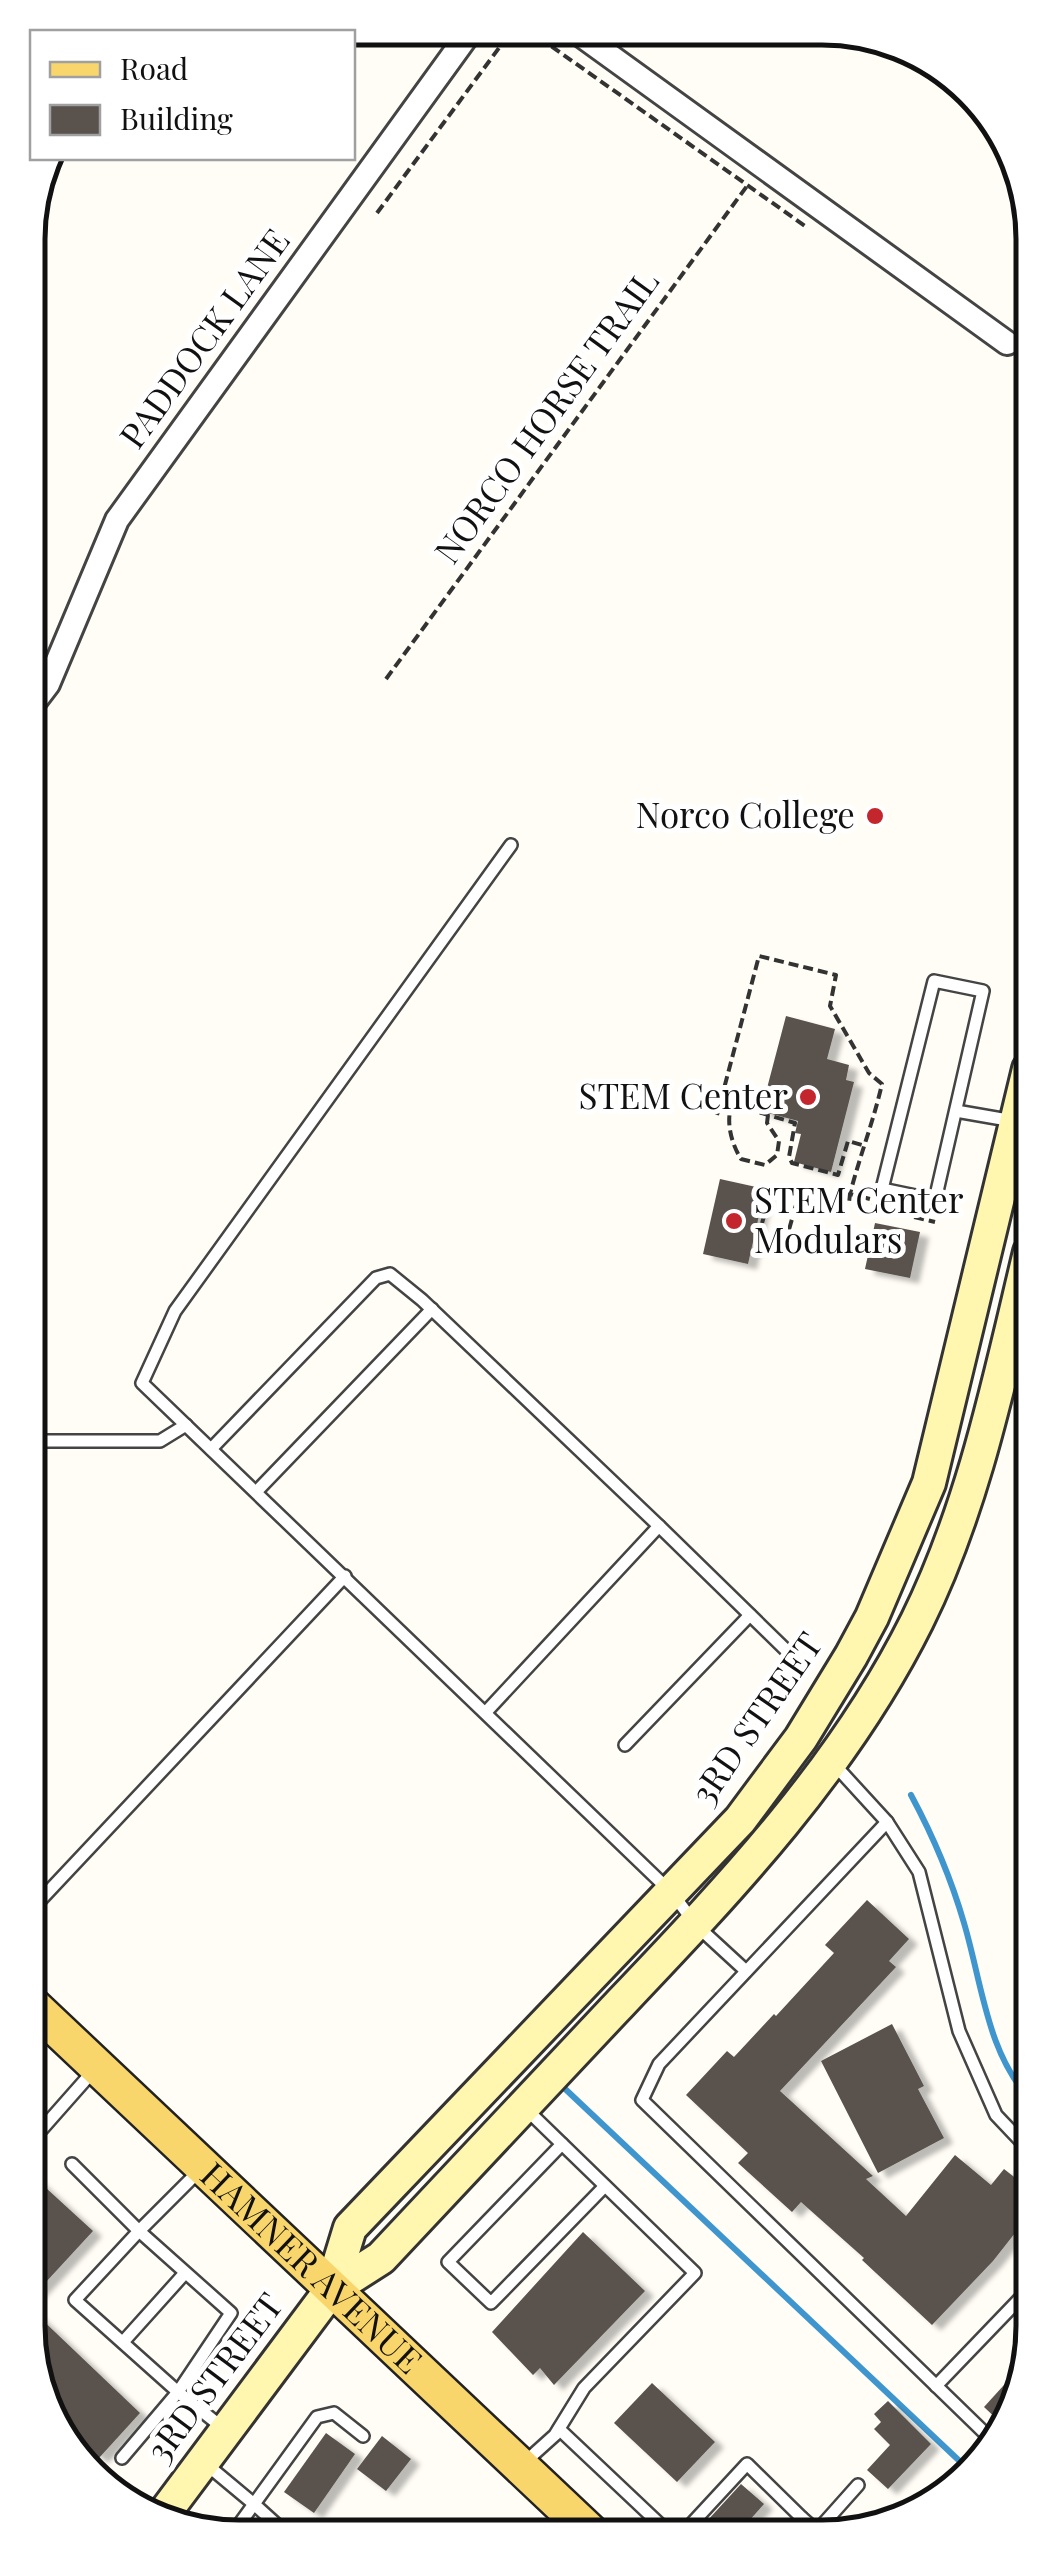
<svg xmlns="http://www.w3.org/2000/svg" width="1061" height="2565" viewBox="0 0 1061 2565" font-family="'Playfair Display',serif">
	<defs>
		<filter id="shadow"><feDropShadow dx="9" dy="5.5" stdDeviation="2.5" flood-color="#0004"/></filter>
	</defs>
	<rect width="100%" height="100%" fill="#fffdf5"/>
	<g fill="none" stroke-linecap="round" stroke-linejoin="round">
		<g stroke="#3f96cf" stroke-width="6">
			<path d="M911,1795C933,1836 951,1878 964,1923C982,1983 987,2055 1032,2101"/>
			<path d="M562,2086L968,2469"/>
		</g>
	</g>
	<g fill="#5a524d" filter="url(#shadow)">
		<path d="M786,1016L835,1029L827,1059L849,1065L846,1080L854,1082L831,1172L794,1162L801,1134L795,1133L798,1121L761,1111Z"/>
		<path d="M720,1179L765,1189L748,1264L703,1254Z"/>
		<path d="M875,1223L920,1232L910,1278L865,1269Z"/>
		<path d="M867,1900L909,1939L889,1961L896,1967L780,2091L873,2176L866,2179L906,2216L955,2155L991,2185L1004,2169L1033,2192V2210L993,2261L932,2325L862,2260L864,2258L801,2202L792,2212L738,2163L748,2153L686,2095L727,2051L734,2057L774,2014L776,2016L834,1953L825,1945Z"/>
		<path d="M892,2024L924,2086L918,2089L944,2138L878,2173L821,2061Z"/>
		<path d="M34,2177L93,2231L34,2295Z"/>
		<path d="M583,2232L645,2291L554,2385L540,2368L533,2375L492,2332Z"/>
		<path d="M34,2312L140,2413L99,2458L57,2419L35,2380Z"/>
		<path d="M1022,2365H1023L1001,2423L984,2407Z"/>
		<path d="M652,2383L715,2442L677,2482L614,2423Z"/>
		<path d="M888,2401L931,2444L888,2489L867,2470L890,2445L874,2429L881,2422L874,2414Z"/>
		<path d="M326,2433L355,2454L314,2513L284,2492Z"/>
		<path d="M382,2436L411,2459L386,2491L357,2469Z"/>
		<path d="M741,2484L764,2504L740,2531H716L706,2522Z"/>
	</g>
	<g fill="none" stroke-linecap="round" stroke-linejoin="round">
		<defs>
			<g id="lane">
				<path d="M511,845L175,1311L142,1383L672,1893L696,1925L746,1971"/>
				<path d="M934,981L983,991L935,1200L882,1189Z"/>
				<path d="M956,1111L1002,1119L1012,1125"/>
				<path d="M32,1441H160L186,1425"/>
				<path d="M211,1449L376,1278L390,1274L422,1300L659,1526"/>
				<path d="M256,1492L432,1309"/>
				<path d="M486,1712L659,1526L787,1651"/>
				<path d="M625,1745L750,1615"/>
				<path d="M833,1763L887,1822L919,1872L959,2031L996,2115L1032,2153"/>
				<path d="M887,1822L659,2064L642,2100L994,2442"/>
				<path d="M33,1908L345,1576"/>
				<path d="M34,2122L42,2129L95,2069"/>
				<path d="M562,2144L448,2262L491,2303L605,2186"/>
				<path d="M72,2164L139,2231L75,2300L178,2392L122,2458"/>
				<path d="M200,2170L139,2231L231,2313L178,2392L223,2428"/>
				<path d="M123,2342L185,2273"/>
				<path d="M936,2386L1033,2285"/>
				<path d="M559,2429L667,2531"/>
				<path d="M525,2462L555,2435L584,2388L695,2273L526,2109"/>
				<path d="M206,2464L254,2504L233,2533"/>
				<path d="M685,2531L747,2464L802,2518"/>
				<path d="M790,2531L802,2518L817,2531L858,2485"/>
				<path d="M286,2533L254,2504L317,2417L334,2413L363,2436"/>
			</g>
			<g id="street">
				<path d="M574,30L1007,343"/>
				<path d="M29,709L48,684L117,520L472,29"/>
			</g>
			<g id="secondary">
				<path d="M331,2290L381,2258C459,2175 537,2092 615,2009C728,1890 843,1770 917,1621C974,1506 1000,1377 1030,1252"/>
				<path d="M163,2515L331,2290L350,2228L740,1820L801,1738L851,1656L872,1617L929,1483L1029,1069"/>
			</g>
			<g id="primary">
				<path id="s1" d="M33,2006L590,2532"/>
			</g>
		</defs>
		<use href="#lane" stroke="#444" stroke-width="16"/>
		<use href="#street" stroke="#444" stroke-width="28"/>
		<use href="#secondary" stroke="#333" stroke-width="38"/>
		<use href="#primary" stroke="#222" stroke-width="40"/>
		<g stroke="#333" stroke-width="4" stroke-dasharray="10 5" stroke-linecap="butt">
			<path d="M527,29L805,226"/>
			<path d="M377,213L513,29"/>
			<path d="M386,679L747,186"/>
			<path d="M717,1115L759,956L836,975L830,1006L869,1073L882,1084C873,1123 860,1155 850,1194L870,1199L875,1207L881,1209L935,1222"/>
			<path d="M768,1115L767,1123L779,1141L777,1155L765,1165L741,1159C728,1138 722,1106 743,1089L754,1091L758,1112L795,1123L789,1157L792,1163L838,1175L848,1141L862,1145"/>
			<path d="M800,1191L786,1240L759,1234L773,1184L849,1202L850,1194"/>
		</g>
		<use href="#lane" stroke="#fff" stroke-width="11"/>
		<use href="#street" stroke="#fff" stroke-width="22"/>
		<use href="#secondary" stroke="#fff6b0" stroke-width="32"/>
		<use href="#primary" stroke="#f9d66b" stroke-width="35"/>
	</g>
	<g fill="#c4262e" stroke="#fff" stroke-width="4">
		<circle cx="875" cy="816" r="10"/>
		<circle cx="808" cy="1097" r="10"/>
		<circle cx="734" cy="1221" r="10"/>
	</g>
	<g text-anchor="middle" stroke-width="10" stroke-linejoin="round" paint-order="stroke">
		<g font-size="35" fill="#111" stroke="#fff">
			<text transform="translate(205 339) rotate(-54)" y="12">PADDOCK LANE</text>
			<text transform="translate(547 417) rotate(-54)" y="12">NORCO HORSE TRAIL</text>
			<text transform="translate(757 1719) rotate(-55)" y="12">3RD STREET</text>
			<text dy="12" stroke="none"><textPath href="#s1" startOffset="382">HAMNER AVENUE</textPath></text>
			<text transform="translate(215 2378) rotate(-53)" y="12">3RD STREET</text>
		</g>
		<g font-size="35" fill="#111" stroke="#fff" text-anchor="end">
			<text x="855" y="828">Norco College</text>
			<text x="788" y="1109">STEM Center</text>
			<text x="754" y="1213" text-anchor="start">STEM Center<tspan x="754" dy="40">Modulars</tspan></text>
		</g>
	</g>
	<path d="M0 0H1061V2565H0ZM239 45H822A194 194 0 0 1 1016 239V2326A194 194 0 0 1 822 2520H239A194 194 0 0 1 45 2326V239A194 194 0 0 1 239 45Z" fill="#fff" fill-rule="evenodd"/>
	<path fill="none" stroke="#111" stroke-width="5" d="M239 45H822A194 194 0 0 1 1016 239V2326A194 194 0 0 1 822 2520H239A194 194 0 0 1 45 2326V239A194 194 0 0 1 239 45Z"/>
	<rect x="30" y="30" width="325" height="130" fill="#ffffff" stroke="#a0a0a0" stroke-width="2.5"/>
	<rect x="50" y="62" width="50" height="15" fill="#f9d66b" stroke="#a0a0a0" stroke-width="2.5"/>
	<text x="120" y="80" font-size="30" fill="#111111">Road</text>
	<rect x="50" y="105" width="50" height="30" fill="#5a524d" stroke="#a0a0a0" stroke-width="2.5"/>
	<text x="120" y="130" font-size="30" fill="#111111">Building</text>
</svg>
